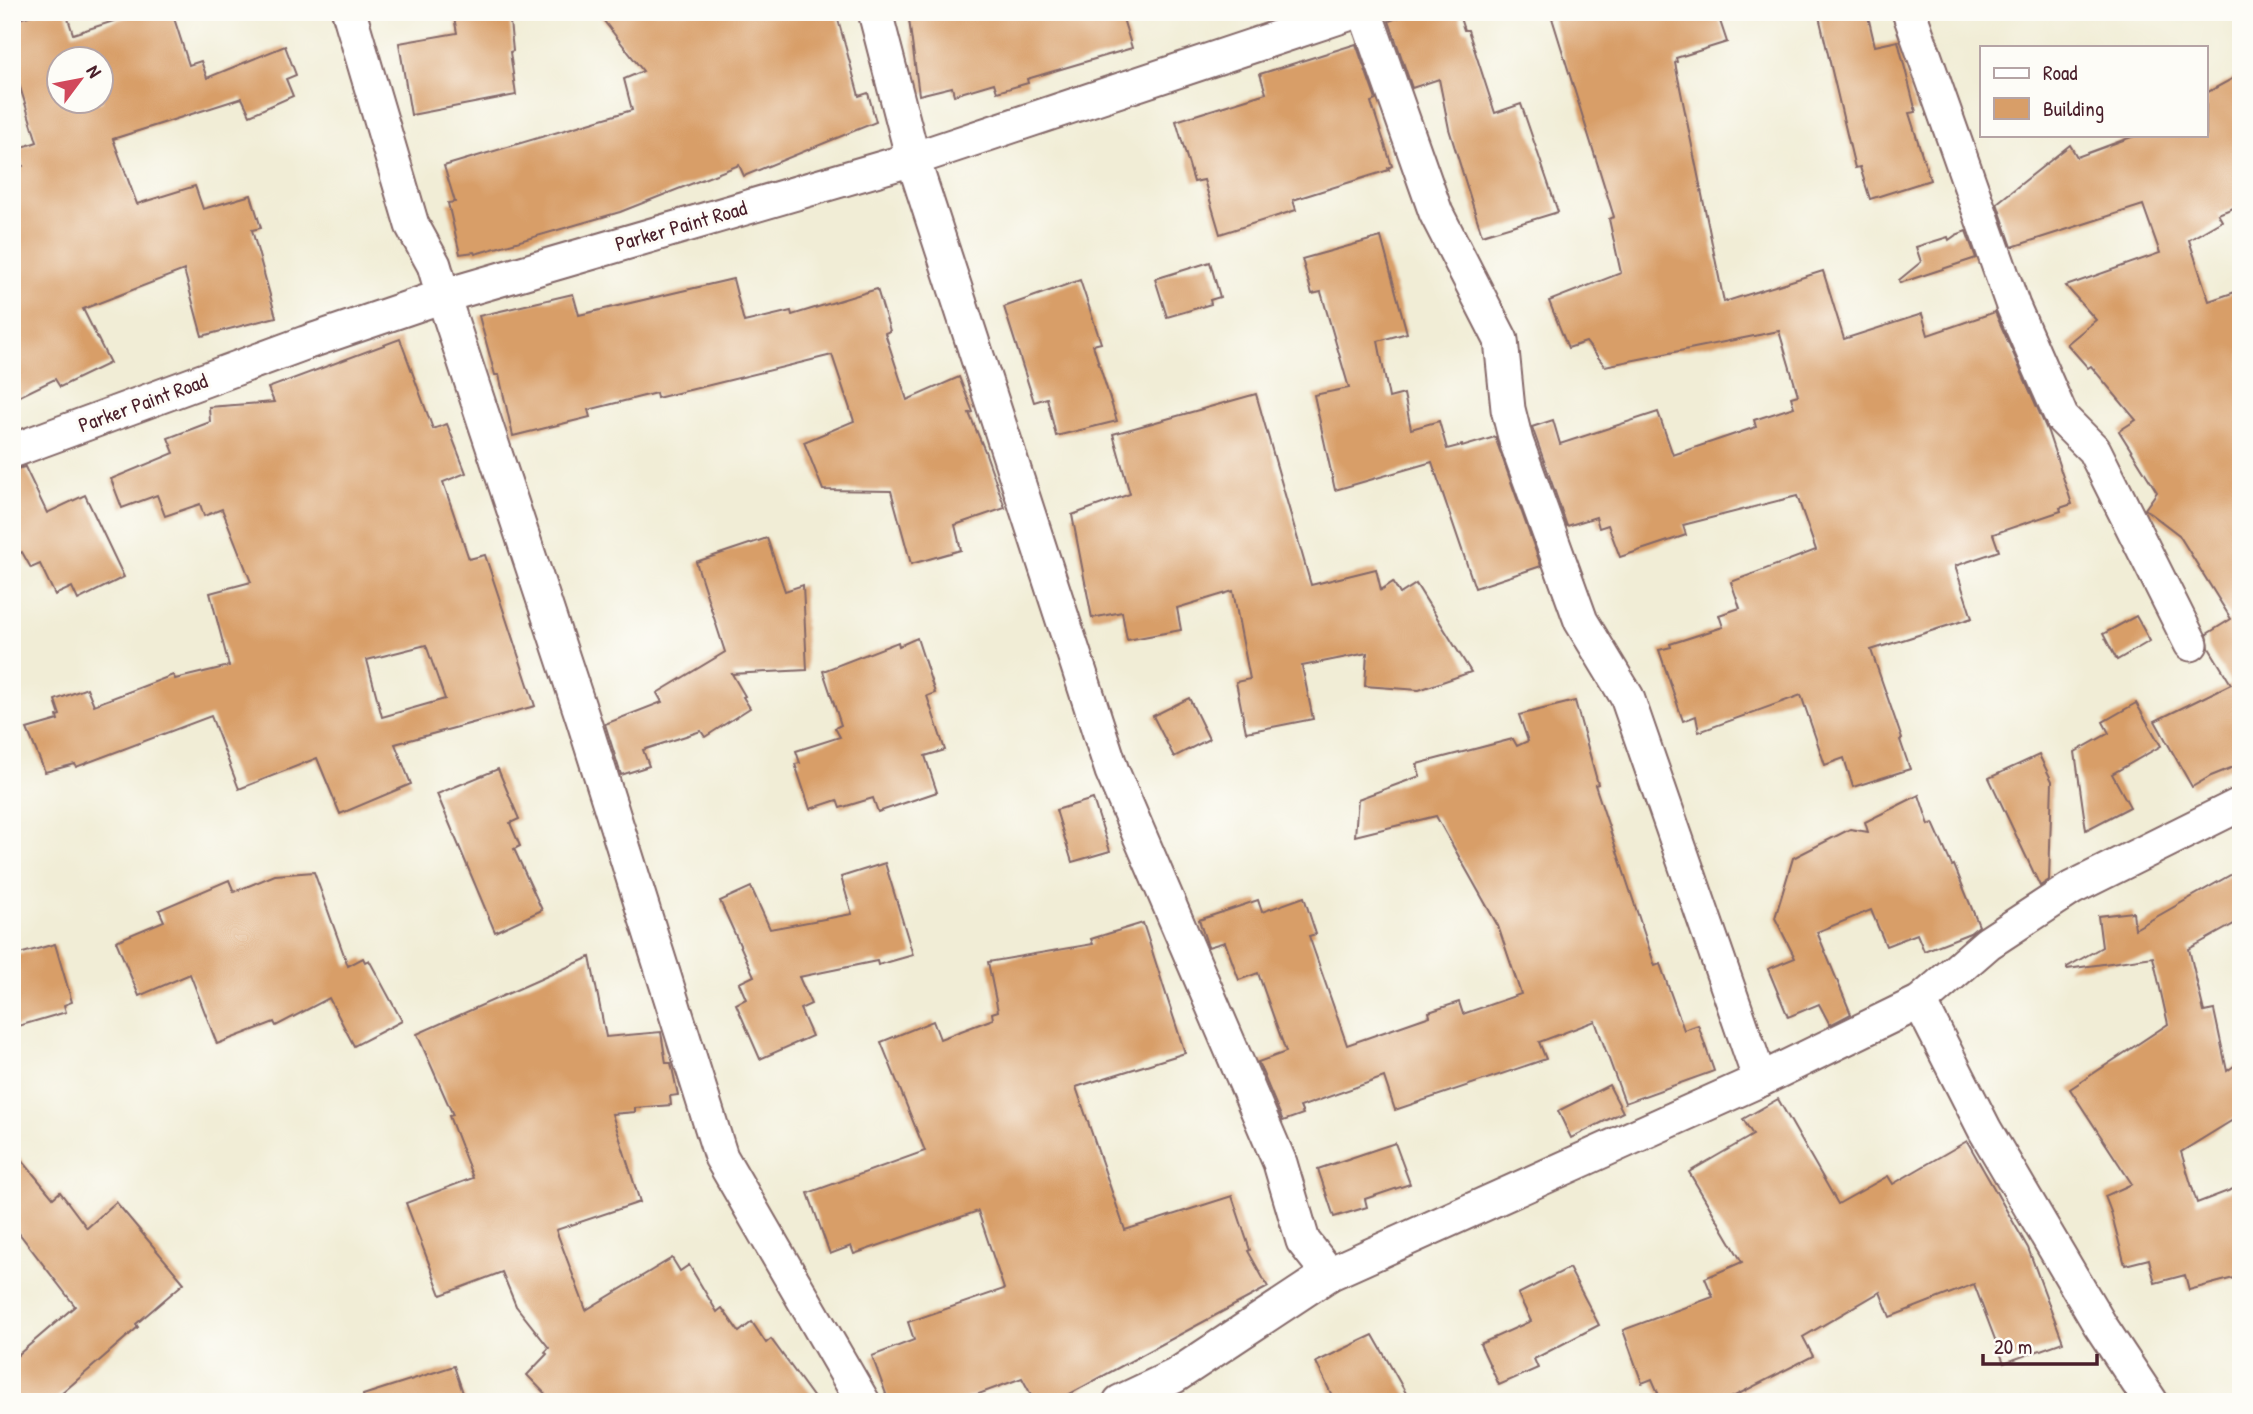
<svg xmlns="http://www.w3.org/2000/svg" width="2253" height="1414" viewBox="0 0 2253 1414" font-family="'Patrick Hand',sans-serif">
	<rect width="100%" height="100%" fill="#fdfcf7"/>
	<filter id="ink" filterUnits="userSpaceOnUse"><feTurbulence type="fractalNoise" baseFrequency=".0143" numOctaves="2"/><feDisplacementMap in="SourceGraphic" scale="14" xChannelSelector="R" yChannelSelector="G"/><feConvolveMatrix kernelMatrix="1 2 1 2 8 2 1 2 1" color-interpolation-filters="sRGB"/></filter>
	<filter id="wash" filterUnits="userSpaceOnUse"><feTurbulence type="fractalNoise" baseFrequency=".00686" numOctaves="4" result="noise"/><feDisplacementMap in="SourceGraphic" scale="28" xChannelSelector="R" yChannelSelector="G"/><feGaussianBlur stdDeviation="1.57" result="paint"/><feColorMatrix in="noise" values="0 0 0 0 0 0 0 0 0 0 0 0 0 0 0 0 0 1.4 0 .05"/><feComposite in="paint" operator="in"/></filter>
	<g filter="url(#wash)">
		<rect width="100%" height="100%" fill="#f1edd6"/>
		<g id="blocks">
			<g fill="#d89e68" fill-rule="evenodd">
				<path d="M42,12H66L73,34L142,12H172L189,65L201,61L207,78L285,46L296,75L286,79L293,96L250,115L242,98L113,139L137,204L195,186L203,209L251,195L261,228L252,230L276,317L202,336L184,270L83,309L110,363L60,387L55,379L12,400V170L23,166L17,149L37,142L12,61V21ZM60,60H102V102H60Z"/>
				<path d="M453,12H509L513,51L510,52L516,95L411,115L399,43L457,33Z"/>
				<path d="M597,12H836L859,96L868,93L876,122L744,176L739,165L620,212L475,254L474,252L460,254L448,203L455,202L444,166L632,110L624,79L643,71Z"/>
				<path d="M908,12H1121L1132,48L1027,79L1028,83L997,92L994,83L954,95L952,87L919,95Z"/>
				<path d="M1413,12H1458L1464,30H1468L1495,113L1521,104L1558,212L1482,235L1449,129L1439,79L1412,88L1389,21Z"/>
				<path d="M1572,12H1717L1727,42L1676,58L1677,62L1675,63L1724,302L1823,271L1844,339L1922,314L1928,335L1995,312L2048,432L2072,504L2060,508L2061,511L1993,534L1999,551L1955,566L1972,618L1871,650L1902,739L1900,740L1910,769L1853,787L1844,758L1825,765L1801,695L1699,732L1696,716L1683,721L1659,650L1671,647L1670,644L1723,627L1719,615L1740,608L1731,582L1816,550L1797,496L1683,525L1686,535L1620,557L1608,525L1599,528L1596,517L1567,526L1532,427L1553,420L1560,444L1658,412L1673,455L1756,427L1754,420L1794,407L1791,397L1798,395L1779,331L1605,366L1586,342L1568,348L1549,301L1621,273L1609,219L1614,217L1552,18Z"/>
				<path d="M1818,12H1867L1875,46L1898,41L1916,112L1909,113L1930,180L1870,199L1860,167L1855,168Z"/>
				<path d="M1356,44L1376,100L1371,102L1392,166L1388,168L1389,170L1293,200L1296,210L1220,234L1204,180L1194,182L1176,121L1266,93L1260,74Z"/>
				<path d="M2241,74V205L2218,214L2222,221L2189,240L2209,301L2241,290V764L2211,776L2192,787L2155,721L2231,684L2209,648L2207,634L2231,619L2179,535L2145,509L2157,492L2119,431L2136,420L2091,366L2088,368L2067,344L2096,320L2066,286L2160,253L2143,205L2012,247L1997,203L2070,145L2077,157L2137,135H2206V93Z"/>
				<path d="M1966,231L1976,258L1900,283L1899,280L1921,262L1916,247L1948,237L1949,240L1956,235Z"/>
				<path d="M1381,237L1407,333L1378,341L1389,398L1404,394L1411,429L1439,421L1447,449L1462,445V447L1495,437L1541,566L1475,588L1432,462L1335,490L1314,395L1349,388L1321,292L1312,294L1302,259Z"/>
				<path d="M1210,262L1220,297L1210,300L1211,304L1167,317L1155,279Z"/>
				<path d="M733,279L744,322L791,311L792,315L877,289L890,331L885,333L907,400L959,377L973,412L969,413L985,451L1005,508L955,525L961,550L911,564L891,491L823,490L804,442L854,421L832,355L657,398L656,393L588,410L590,417L513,436L499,375H495L479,316L573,294L579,315Z"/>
				<path d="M1080,280L1101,343L1093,345L1117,421L1056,436L1047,398L1034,402L1004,307Z"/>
				<path d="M400,339L433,429L447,424L466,473L443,482L469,559L485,555L535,706L395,744L411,784L340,814L317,758L239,789L211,716L76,767L75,764L45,772L27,729L58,720L57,716L60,715L55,700L87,688L94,705L173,675L175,679L229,666L210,593L251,582L222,509L204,516L200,504L165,516L157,495L122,508L111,479L174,453L168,438L210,422L209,407L274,402L268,388ZM426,645L445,699L382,717L367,660Z"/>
				<path d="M1256,394L1311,585L1376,569L1381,590L1393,582L1400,594L1416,584L1471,672L1419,690L1365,686L1367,653L1302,666L1313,719L1246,732L1236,682L1250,679L1233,591L1177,608L1181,630L1127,640L1122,612L1092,618L1072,515L1130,494L1113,434Z"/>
				<path d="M25,467L47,513L85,495L124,577L78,600L72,587L55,595L40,564L31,568L22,552L12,557V470Z"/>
				<path d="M767,538L785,591L803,585L807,670L732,674L745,696L743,697L750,708L705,737L701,731L643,750L649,766L621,775L605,724L662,702L657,693L725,652L696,562Z"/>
				<path d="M2136,616L2150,641L2117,660L2103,634Z"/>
				<path d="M917,638L935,693L927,696L945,750L925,756L937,792L878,812L873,798L840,808L837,800L810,809L795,764L800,763L796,751L840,737L835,728L841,725L823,671L898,642L899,646Z"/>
				<path d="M1189,698L1209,739L1174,757L1153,716Z"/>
				<path d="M1575,701L1598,784L1595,785L1655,966L1660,964L1684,1030L1698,1025L1714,1071L1625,1103L1595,1021L1539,1042L1546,1059L1395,1110L1384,1077L1300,1107L1303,1114L1283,1121L1258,1062L1286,1052L1258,973L1239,980L1225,942L1208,947L1199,920L1258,900L1262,912L1304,897L1316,934L1309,936L1347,1045L1430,1016L1429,1012L1459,1002L1463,1014L1521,994L1498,926L1436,816L1355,836L1358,799L1420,776L1417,764L1513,739L1517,746L1528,741L1519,715Z"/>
				<path d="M2136,703L2161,746L2112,774L2130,807L2086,830L2075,752L2109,733L2103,722Z"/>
				<path d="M2039,755L2052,781L2049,880L2040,886L1989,778Z"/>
				<path d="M498,769L519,819L510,823L520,846L514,849L542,910L495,932L437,794Z"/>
				<path d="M1919,795L1929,825L1933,823L1952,866L1954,865L1979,926L1970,933L1924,951L1917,934L1886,946L1871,910L1817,932L1851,1014L1830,1025L1819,1004L1788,1017L1768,969L1795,958L1775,918L1793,858L1850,829L1868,832L1865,822Z"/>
				<path d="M1093,799L1110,851L1072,862L1056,810Z"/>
				<path d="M885,863L913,955L878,965L877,961L799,977L811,1004L800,1009L812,1036L760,1059L736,1004L746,999L739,983L754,976L720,901L751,887L770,929L852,914L841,877Z"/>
				<path d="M2241,869V920L2189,949L2204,1012L2214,1010L2227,1071L2241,1061V1115L2181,1152L2197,1203L2241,1186V1276L2189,1290L2185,1275L2155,1283L2149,1259L2125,1265L2111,1212L2105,1196L2132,1184L2070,1089L2168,1024L2153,957L2067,969V967L2102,947L2098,916L2133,912L2135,929Z"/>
				<path d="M314,872L348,966L363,958L365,962L369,960L402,1021L354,1046L329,998L276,1026L274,1022L217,1044L190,974L139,996L116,941L164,921L159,910L229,880L234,892L275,875Z"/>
				<path d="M1143,923L1185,1053L1076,1087L1125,1230L1232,1196L1250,1250L1248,1251L1268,1287L1055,1402H1035L1022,1378L957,1402H889L872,1356L914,1340L908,1322L1004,1289L978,1211L854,1254L851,1246L830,1254L808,1193L925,1151L881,1042L933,1021L940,1039L993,1019L992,1013L998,1011L988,962L1093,944L1091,939Z"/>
				<path d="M55,944L72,1002L64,1005L66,1012L12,1028V956Z"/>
				<path d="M590,957L606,1037L661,1032L666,1063H671L678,1095L670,1096L671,1105L635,1108V1112L612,1114L640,1202L556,1230L586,1310L672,1258L680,1271L689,1265L717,1312L722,1308L739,1332L752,1322L766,1343L771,1339L817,1402H553L527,1375L547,1354L545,1352L549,1348L516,1306L502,1272L441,1295L406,1203L473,1178L449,1116L453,1115L417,1034Z"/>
				<path d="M1609,1085L1623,1112L1571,1138L1558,1111Z"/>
				<path d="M1778,1099L1838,1204L1888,1176L1893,1184L1967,1141L2028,1248L2063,1342L2004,1363L1974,1284L1890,1317L1880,1292L1803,1337L1813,1356L1723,1402H1662L1652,1379L1642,1383L1623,1330L1713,1297L1705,1278L1742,1262L1689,1172L1753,1135L1743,1119Z"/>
				<path d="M1395,1143L1410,1184L1365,1199L1367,1207L1334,1217L1318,1169Z"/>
				<path d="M12,1148L53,1198L60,1192L87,1228L116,1202L184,1283L136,1324L138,1327L52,1402H12V1360L75,1306L12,1224Z"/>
				<path d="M1569,1268L1599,1325L1534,1359L1538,1368L1499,1385L1480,1344L1531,1321L1518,1294Z"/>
				<path d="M1373,1335L1411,1402H1335L1316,1362Z"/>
				<path d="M454,1366L466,1402H364L363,1395Z"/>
			</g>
		</g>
	</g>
	<g filter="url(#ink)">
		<use href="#blocks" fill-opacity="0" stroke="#846767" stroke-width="2"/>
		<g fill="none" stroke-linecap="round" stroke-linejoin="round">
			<defs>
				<g id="minor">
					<path d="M349,12L412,225L434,265L443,296L583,719L721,1157L863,1402"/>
					<path d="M875,12L913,159L1112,771L1280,1163L1303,1241L1329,1274"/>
					<path d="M1365,12L1436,213L1501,340L1508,409L1516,441L1581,621L1627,697L1760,1080"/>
					<path d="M1909,12L2013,306L2062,418L2094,450L2191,644"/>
					<path d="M12,451L305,343L443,296L913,159L1354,12"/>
					<path d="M1920,1002L1985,1130L2100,1325L2151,1402"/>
					<path d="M1120,1402L1175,1376L1329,1274L1760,1080L1920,1002L1988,943L2072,888L2241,804"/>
				</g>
			</defs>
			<use href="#minor" stroke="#846767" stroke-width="37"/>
			<use href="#minor" stroke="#fff" stroke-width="33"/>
		</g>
	</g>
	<g text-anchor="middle" stroke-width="6" stroke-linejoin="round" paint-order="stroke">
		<g font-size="21" fill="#4a1f2b" stroke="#fdfcf7">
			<text transform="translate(681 226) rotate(-16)" y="7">Parker Paint Road</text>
			<text transform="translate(143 403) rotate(-20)" y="7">Parker Paint Road</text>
		</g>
	</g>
	<rect width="2253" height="1414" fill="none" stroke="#fdfcf7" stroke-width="42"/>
	<rect x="1980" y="46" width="228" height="91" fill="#fdfcf7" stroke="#b5a4a5" stroke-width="2"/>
	<rect x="1994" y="68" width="35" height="10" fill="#ffffff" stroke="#b5a4a5" stroke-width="2"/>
	<text x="2043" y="80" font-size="21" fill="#4a1f2b">Road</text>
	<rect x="1994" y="98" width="35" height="21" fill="#d89e68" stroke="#b5a4a5" stroke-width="2"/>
	<text x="2043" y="116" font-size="21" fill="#4a1f2b">Building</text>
	<g transform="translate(80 80) rotate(58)"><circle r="33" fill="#fdfcf7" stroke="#b5a4a5" stroke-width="2"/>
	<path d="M0-5L12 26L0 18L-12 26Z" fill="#d1495b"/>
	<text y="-10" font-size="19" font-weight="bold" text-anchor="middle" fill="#4a1f2b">N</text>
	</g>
	<path d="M1983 1354v10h114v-10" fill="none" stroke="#4a1f2b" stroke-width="3.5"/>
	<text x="1994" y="1354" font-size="21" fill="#4a1f2b" stroke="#fdfcf7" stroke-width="5" paint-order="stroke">20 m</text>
</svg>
